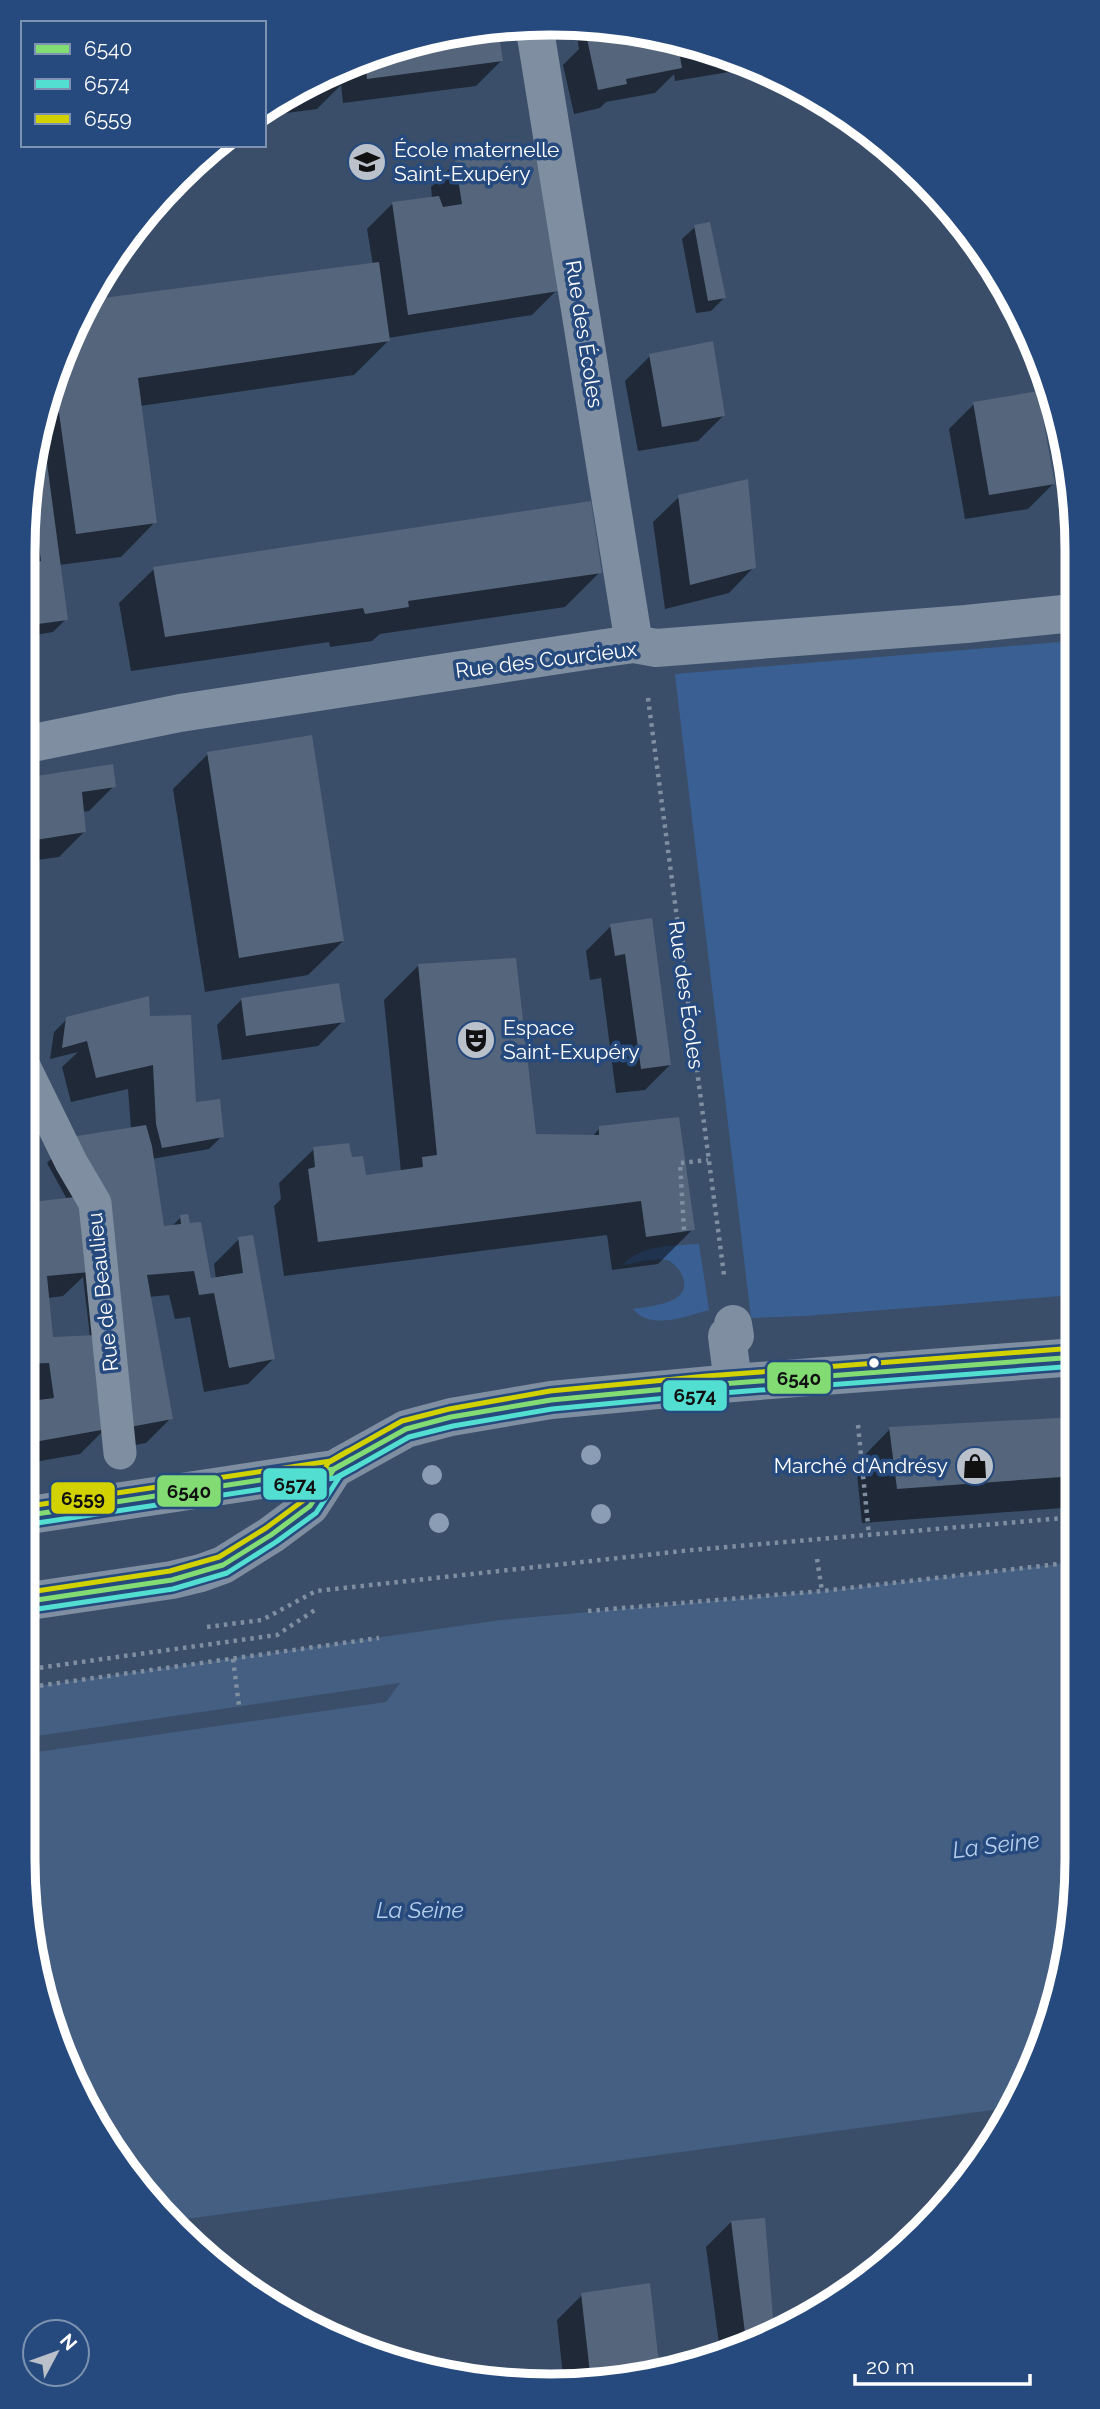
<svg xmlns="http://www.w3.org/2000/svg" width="1100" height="2409" viewBox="0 0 1100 2409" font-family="Raleway,sans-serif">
	<rect width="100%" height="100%" fill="#3a4e69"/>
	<g fill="#3a6093">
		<path d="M1073,641L1075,1295L804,1316L751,1318L675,674Z"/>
		<path d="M699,1244L709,1310C685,1316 652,1331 633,1309C650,1306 695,1304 682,1275C679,1269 673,1262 667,1260C654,1257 636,1263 623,1265C641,1244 673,1246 699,1244Z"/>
	</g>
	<path fill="#455f82" d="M1076,1562L1077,1859L1067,1962L1037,2060L1007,2108L171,2221L153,2206L93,2122L51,2029L23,1859V1688L501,1620L822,1591Z"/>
	<path fill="#3a4e69" d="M400,1683L386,1702L23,1754V1738Z"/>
	<g fill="#0007" fill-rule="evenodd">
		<path d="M575,25L652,33L751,63L759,67L675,81L674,74L655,93L606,102L600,108L574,114L563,65L579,49Z"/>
		<path d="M497,28L501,61L476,86L343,103L341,85L317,109L264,116V108L348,63L447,33Z"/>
		<path d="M456,162L557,290L532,315L388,338V341L354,375L140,406L155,522L121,557L59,565L66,619L53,632L35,635L23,646V566L27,565L24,540L33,448L63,349L87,302L373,265L367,229L392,204L432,198L431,187Z"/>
		<path d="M695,227L724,298L711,311L696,313L682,239Z"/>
		<path d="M118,250L119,262L97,285L111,257Z"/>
		<path d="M650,356L723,416L698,441L638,451L625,381Z"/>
		<path d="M974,404L1053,484L1028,509L965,519L949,429Z"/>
		<path d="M1054,412L1073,481V502H1068Z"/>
		<path d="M679,497L754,567L729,593L665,609L653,522Z"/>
		<path d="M154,569L600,572L565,607L380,634L372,641L330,647L329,642L131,671L119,603Z"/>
		<path d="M208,754L343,941L308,975L205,992L173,789Z"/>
		<path d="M37,778L114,786L89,811L82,812L84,832L59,857L23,862V786Z"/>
		<path d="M651,920L670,1065L645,1090L616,1093L601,978L590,980L586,951L611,926Z"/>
		<path d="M419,965L535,1135L592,1137L600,1128L693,1229L658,1264L612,1270L607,1235L284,1276L274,1206L281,1199L279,1183L314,1149L351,1158L364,1177L401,1172L384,1000Z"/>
		<path d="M242,999L343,1021L318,1046L222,1060L217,1025Z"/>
		<path d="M149,1018L195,1103L222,1136L209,1149L152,1159L162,1228L171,1227L181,1217L210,1280L216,1279L214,1264L239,1239L273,1359L248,1384L204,1392L190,1317L175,1319L169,1295L149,1297L171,1418L146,1443L105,1451L102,1432L80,1454L23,1464V1404H27L25,1387H23V1205L68,1201L47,1163L72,1138L131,1129L128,1089L71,1102L62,1067L78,1052L50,1059L54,1032L67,1019ZM83,1277L90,1337L51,1339L48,1298L63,1296Z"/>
		<path d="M1076,1418V1507L862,1523L856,1464L890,1429Z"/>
		<path d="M763,2220L773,2331L720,2351L706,2247L731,2222Z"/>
		<path d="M648,2285L658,2374L564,2385L557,2320L582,2295Z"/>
	</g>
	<g fill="#55657b">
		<path d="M498,28L503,61L367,79L365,58L447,33Z"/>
		<path d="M605,28L652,33L677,40L682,68L626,79L627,84L598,90L587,39L606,35Z"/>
		<path d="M351,62L353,75L317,80L348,63Z"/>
		<path d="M537,147L559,291L408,315L392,202L439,196L443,207L462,204L455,160Z"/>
		<path d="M710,222L726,298L708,301L694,225Z"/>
		<path d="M379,262L390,341L138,378L157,523L76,534L54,377L63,349L88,300Z"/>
		<path d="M713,341L725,416L662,427L649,354Z"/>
		<path d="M1038,391L1055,484L989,495L973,402Z"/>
		<path d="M45,448L68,620L23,626V564L41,561L30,479L33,449Z"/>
		<path d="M748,479L756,568L690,585L678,495Z"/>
		<path d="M591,501L602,573L408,601L409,607L365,614L363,608L165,637L153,567Z"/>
		<path d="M312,735L344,941L239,958L207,752Z"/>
		<path d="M113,764L116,787L82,792L86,832L23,842V784L37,776Z"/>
		<path d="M652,918L671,1065L641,1069L625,954L615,956L610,924Z"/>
		<path d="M516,958L536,1134L599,1135V1126L679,1117L695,1230L646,1237L641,1201L318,1242L308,1169L315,1167L313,1147L349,1143L352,1157L363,1156L366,1175L423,1167L422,1157L437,1155L418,964Z"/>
		<path d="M339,983L345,1022L246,1036L241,998Z"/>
		<path d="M149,996L150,1016L191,1015L196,1102L220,1099L224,1137L162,1148L156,1124L153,1065L96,1078L87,1041L62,1048L66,1017Z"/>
		<path d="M146,1125L152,1146L164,1226L181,1224L180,1215L188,1214L190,1223L201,1222L211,1278L243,1273L238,1237L253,1235L275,1359L229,1368L214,1293L199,1295L194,1271L147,1275L173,1419L130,1427L71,1137Z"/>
		<path d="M75,1197H81L90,1272L47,1276L53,1337L97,1335L107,1429L23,1444V1402L54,1398L49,1363L23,1364V1203Z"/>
		<path d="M1076,1417V1476L897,1489L889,1427Z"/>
		<path d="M765,2218L774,2330L746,2341L731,2221Z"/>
		<path d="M650,2283L660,2373L652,2376L591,2382L581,2293Z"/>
	</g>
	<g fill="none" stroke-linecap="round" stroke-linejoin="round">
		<g stroke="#7f8ea0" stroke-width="4.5" stroke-dasharray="3.5 5" stroke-linecap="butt">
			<path d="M648,698L724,1275"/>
			<path d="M684,1230L680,1163L708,1160"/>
			<path d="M858,1425L869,1535"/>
			<path d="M817,1559L822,1591"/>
			<path d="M588,1611L822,1591L1076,1562"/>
			<path d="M207,1627L262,1620L316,1591L692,1550L1076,1517"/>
			<path d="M233,1659L239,1706"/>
			<path d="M23,1670L277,1635L318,1608"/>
			<path d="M23,1688L379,1638"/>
		</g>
		<path stroke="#7f8ea0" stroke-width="33" d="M23,1064L71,1162L95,1203L120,1453"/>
		<g stroke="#7f8ea0" stroke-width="38">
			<path d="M534,24L634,644"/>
			<path d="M733,1324L735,1336H727L733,1383"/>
		</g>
		<g stroke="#7f8ea0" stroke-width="38">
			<path d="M23,745L180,713L605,648L634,644L656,648L966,624L1073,613"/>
			<path d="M23,1516L334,1469L406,1429L451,1417L551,1400L733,1383L1076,1357"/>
			<path d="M23,1602L172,1580L201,1573L223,1565L271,1535L310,1506L334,1469"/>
		</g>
		<defs>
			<g id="bus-1">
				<path d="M23,1516L334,1469L352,1459"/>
				<path d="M23,1602L172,1580L223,1565L271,1535L310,1506L334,1469L406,1429L451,1417L551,1400L708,1385L1076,1357"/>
			</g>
			<g id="bus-2">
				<path d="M24,1525L335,1478L356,1467"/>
				<path d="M24,1611L173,1589L227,1573L276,1542L316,1513L340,1476L409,1437L453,1426L552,1409L709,1394L1076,1366"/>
			</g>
			<g id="bus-3">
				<path d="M23,1507L331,1461L348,1451"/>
				<path d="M23,1593L170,1571L219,1557L266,1528L304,1500L329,1462L402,1421L449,1409L550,1391L707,1376L1075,1348"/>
			</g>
		</defs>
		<use href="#bus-1" stroke="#264a7d" stroke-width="10"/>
		<use href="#bus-2" stroke="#264a7d" stroke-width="10"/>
		<use href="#bus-3" stroke="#264a7d" stroke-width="10"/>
		<use href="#bus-1" stroke="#82dc73" stroke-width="5"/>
		<use href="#bus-2" stroke="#53ded2" stroke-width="5"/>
		<use href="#bus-3" stroke="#d2d200" stroke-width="5"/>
	</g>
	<g fill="#8b9db5">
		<circle cx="591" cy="1455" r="10"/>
		<circle cx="432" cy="1475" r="10"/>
		<circle cx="601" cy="1514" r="10"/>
		<circle cx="439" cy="1523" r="10"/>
	</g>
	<defs>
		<symbol id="school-disc" viewBox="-11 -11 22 22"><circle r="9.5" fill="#bac1ca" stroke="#264a7d"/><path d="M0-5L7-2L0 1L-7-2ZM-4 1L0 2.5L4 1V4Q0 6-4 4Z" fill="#111"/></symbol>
		<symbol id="theatre-disc" viewBox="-11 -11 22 22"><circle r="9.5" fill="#bac1ca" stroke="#264a7d"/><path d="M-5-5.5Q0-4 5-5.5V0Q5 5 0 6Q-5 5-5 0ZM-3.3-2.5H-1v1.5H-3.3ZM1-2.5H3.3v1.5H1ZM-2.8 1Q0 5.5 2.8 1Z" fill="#111"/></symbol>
		<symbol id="shop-disc" viewBox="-11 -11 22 22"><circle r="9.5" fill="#bac1ca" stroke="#264a7d"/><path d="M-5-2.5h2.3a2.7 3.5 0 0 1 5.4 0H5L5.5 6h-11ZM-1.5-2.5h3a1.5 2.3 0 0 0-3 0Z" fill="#111"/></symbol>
	</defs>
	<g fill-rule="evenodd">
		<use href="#school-disc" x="345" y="140" width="44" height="44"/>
		<use href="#theatre-disc" x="454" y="1018" width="44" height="44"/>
		<use href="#shop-disc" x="953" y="1444" width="44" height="44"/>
	</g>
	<circle fill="#fff" stroke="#264a7d" stroke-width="2.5" cx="874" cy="1363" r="6"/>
	<g text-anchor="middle" stroke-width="7" stroke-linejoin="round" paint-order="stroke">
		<g font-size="21" fill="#fff" stroke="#264a7d" text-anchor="start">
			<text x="394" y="157">École maternelle<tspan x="394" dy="24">Saint-Exupéry</tspan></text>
			<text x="503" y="1035">Espace<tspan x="503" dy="24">Saint-Exupéry</tspan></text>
			<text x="948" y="1473" text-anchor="end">Marché d'Andrésy</text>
		</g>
		<g font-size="21" fill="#fff" stroke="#264a7d">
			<text transform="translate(584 334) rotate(81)" y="7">Rue des Écoles</text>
			<text transform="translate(546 660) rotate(-7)" y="7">Rue des Courcieux</text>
			<text transform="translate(686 995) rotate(82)" y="7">Rue des Écoles</text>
			<text transform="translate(103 1292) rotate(-96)" y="7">Rue de Beaulieu</text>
		</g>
		<g font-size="23" font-style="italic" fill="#b6ceec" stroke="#264a7d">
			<text transform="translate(996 1845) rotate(-7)" y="8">La Seine</text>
			<text x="420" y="1918">La Seine</text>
		</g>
	</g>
	<path d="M0 0H1100V2409H0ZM550 35H550A515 515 0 0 1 1065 550V1859A515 515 0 0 1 550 2374H550A515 515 0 0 1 35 1859V550A515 515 0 0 1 550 35Z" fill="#264a7d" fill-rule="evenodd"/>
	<path fill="none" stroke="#fff" stroke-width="9" d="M550 35H550A515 515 0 0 1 1065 550V1859A515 515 0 0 1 550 2374H550A515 515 0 0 1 35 1859V550A515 515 0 0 1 550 35Z"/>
	<g stroke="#264a7d" stroke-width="2.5">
		<rect x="766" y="1361" width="66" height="34" rx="7" fill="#82dc73"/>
		<rect x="662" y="1379" width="66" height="33" rx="7" fill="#53ded2"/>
		<rect x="262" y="1467" width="66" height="34" rx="7" fill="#53ded2"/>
		<rect x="156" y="1474" width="66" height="34" rx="7" fill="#82dc73"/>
		<rect x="50" y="1481" width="66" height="34" rx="7" fill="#d2d200"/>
	</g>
	<g font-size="19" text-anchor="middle" font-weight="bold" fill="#111">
		<text x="799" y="1385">6540</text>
		<text x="695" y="1402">6574</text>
		<text x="295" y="1491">6574</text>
		<text x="189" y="1498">6540</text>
		<text x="83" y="1505">6559</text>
	</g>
	<rect x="21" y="21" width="245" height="126" fill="#264a7d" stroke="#7d92b1" stroke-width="2"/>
	<rect x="35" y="44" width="35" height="10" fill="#82dc73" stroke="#7d92b1" stroke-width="2"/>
	<text x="84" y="56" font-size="21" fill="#ffffff">6540</text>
	<rect x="35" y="79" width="35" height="10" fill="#53ded2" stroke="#7d92b1" stroke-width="2"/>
	<text x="84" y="91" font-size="21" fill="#ffffff">6574</text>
	<rect x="35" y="114" width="35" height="10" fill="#d2d200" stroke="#7d92b1" stroke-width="2"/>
	<text x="84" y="126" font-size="21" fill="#ffffff">6559</text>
	<g transform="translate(56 2353) rotate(49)"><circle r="33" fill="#264a7d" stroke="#7d92b1" stroke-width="2"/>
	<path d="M0-5L12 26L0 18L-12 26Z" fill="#bac1ca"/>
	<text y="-10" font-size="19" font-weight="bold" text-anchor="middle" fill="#ffffff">N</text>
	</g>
	<path d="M855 2374v10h175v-10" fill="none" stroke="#ffffff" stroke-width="3.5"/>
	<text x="866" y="2374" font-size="21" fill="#ffffff" stroke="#264a7d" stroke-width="5" paint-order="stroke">20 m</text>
</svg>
